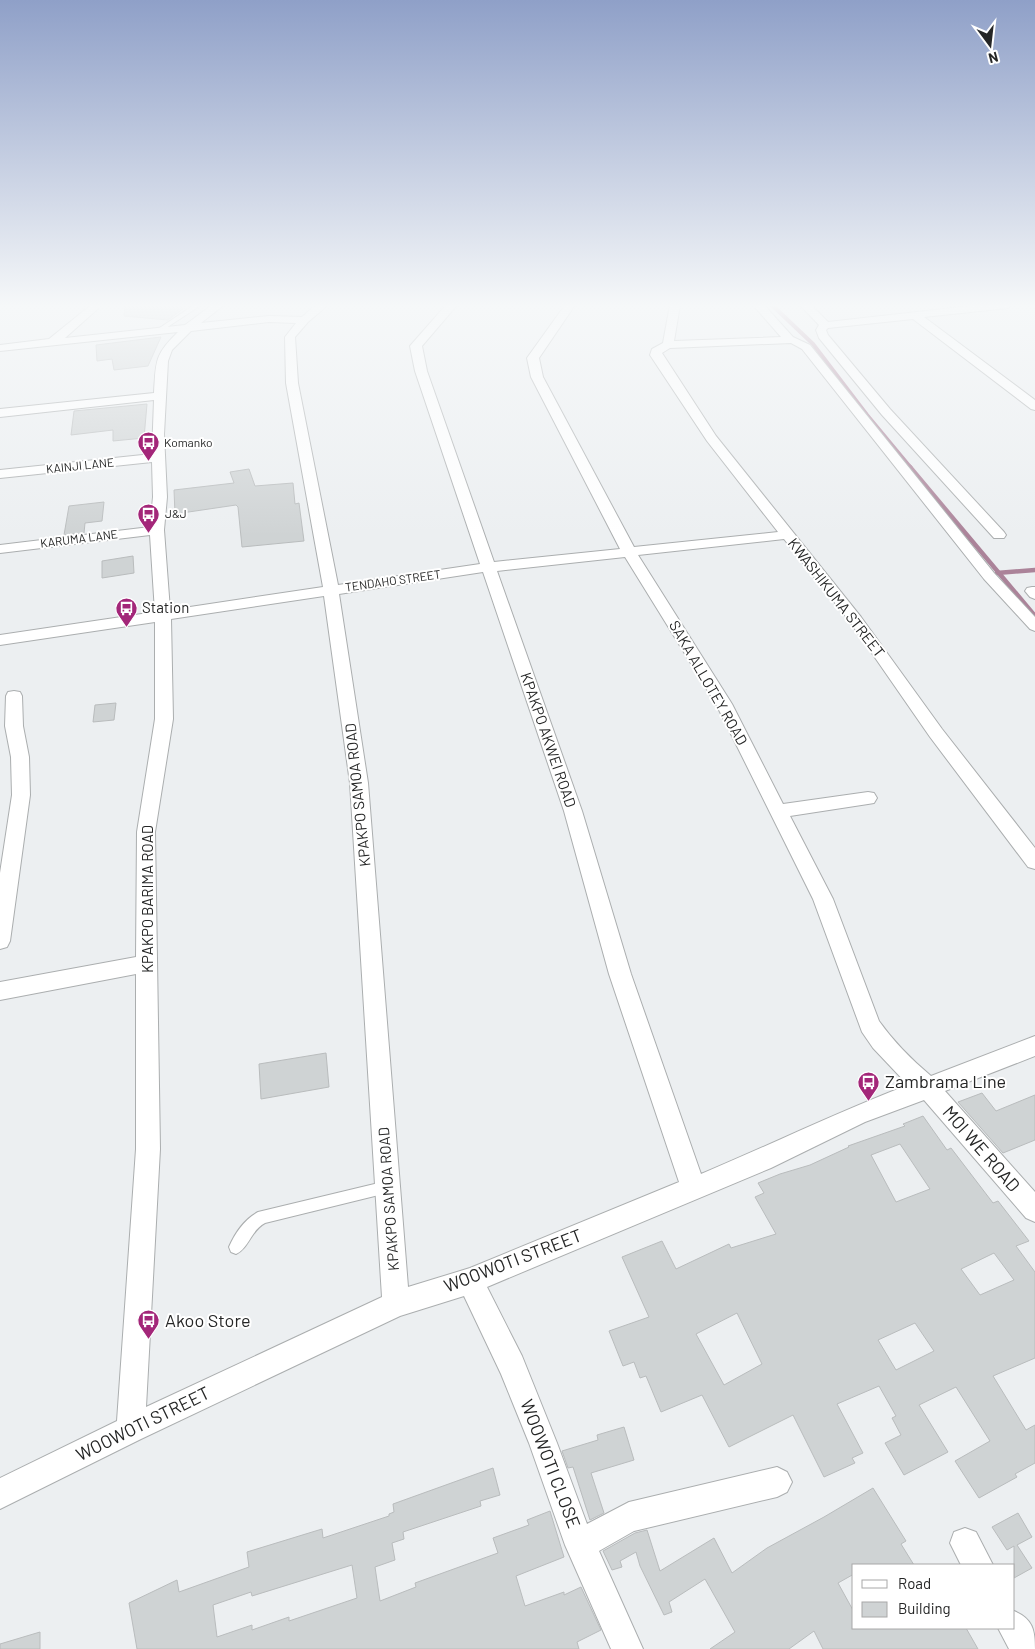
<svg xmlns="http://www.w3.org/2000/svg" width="1035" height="1649" viewBox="0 0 1035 1649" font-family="Barlow,sans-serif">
	<rect width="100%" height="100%" fill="#eceff1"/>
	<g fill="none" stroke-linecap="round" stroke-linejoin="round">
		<path stroke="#ab8399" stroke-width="4" d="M772,305L813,344L867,415L911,468"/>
		<g stroke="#ab8399" stroke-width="4.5">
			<path d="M910,467L1035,616"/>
			<path d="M997,573L1035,570"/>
		</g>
	</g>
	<g fill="#cfd3d4" stroke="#b9bcbd" fill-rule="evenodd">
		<path d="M125,305H188L168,320L124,316Z"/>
		<path d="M161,337L148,366L114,370L112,359L97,361L96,345Z"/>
		<path d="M147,404L144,438L113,441V430L71,435L74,411Z"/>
		<path d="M249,469L255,486L293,483L295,504L299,503L304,541L242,547L238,507L236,505L175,514L174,490L234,483L230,472Z"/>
		<path d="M104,502L102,521L85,523L84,533L64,535L69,506Z"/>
		<path d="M133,556L134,573L102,578V561Z"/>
		<path d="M116,703L114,720L93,722L95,705Z"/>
		<path d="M326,1053L329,1087L261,1099L259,1064Z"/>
		<path d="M982,1093L996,1111L1035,1095V1140L1003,1153L958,1102Z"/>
		<path d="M923,1116L947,1150L951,1148L993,1203L998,1201L1029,1241L1016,1246L1035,1272V1358L993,1376L1026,1430L1035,1425V1463L1015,1474L1017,1477L979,1498L955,1461L990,1441L956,1387L919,1405L948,1452L904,1475L885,1443L901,1435L892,1418L896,1416L879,1386L837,1404L863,1453L852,1458L855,1463L824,1477L793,1415L729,1447L702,1395L661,1412L646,1376L640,1378L634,1362L623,1366L609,1331L649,1317L622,1257L662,1241L676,1269L729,1244L731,1248L776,1234L755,1197L764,1193L758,1183L780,1174L810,1165L849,1147L848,1146L905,1126L903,1124ZM900,1144L930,1189L896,1202L871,1155ZM994,1253L1014,1280L980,1295L961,1269ZM737,1313L762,1364L724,1385L696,1334ZM915,1323L934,1351L896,1370L878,1340Z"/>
		<path d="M624,1427L634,1460L591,1473L604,1513L590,1520L573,1467L568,1468L562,1451L598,1440L597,1435Z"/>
		<path d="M493,1468L500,1495L480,1501L481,1506L403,1532L404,1539L392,1543L395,1560L375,1567L380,1601L416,1587L415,1583L498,1553L493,1538L529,1525L527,1520L550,1511L564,1557L516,1576L525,1606L564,1592V1595L581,1587L601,1630L577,1642L579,1649H137L129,1603L177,1580L179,1592L249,1567L247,1552L322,1529L323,1538L389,1516V1514L394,1512L393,1504ZM352,1565L357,1598L289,1621V1617L252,1630V1625L217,1637L213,1605L251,1592L252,1596Z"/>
		<path d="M873,1488L906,1541L901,1544L914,1565H854V1574L838,1583L854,1612V1628H966L978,1649H823L814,1631L789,1649H710L735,1632L705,1579L669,1602L672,1612L664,1615L640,1566L636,1552L620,1561L622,1567L612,1570L603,1551L635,1533L647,1530L660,1571L714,1538L732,1573L767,1548L824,1517Z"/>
		<path d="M1018,1513L1032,1537L1017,1545L1032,1568L1014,1578V1546L1007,1550L992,1527Z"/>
		<path d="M40,1632V1649H0V1644Z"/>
	</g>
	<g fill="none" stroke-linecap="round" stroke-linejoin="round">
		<defs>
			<g id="service">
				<path d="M194,305H201L160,332L155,331Z"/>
				<path d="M387,1181L392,1183L394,1187L392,1191L387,1193L265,1223C251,1230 249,1248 236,1254L231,1252L229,1247C235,1233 245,1219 258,1212Z"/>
			</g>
			<g id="minor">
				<path d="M91,305H102L65,338L185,325L212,305H224L201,323L269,316L302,317L316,305H328L308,322L295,337L298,383L338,585L480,564L415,371L410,346L446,305H457L422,346L427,371L494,562L620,549L531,377L527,358L565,305H575L539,358L543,377L634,547L778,532L707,441L650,355L652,349L663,343L670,305H680L674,341L781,337L753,305H764L793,337L810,345L994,573L1035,617V631L1030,629L984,579L802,349L791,343L670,348L662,353L716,436L861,617L942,729L1035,848V869L1028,867L930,737L851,623L784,539L638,555L732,704L783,804L868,792L874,793L877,798L874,803L868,804L790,816L833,899L879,1021C894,1042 911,1059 931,1076L1035,1036V1056L945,1091L1035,1192V1222L1026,1218L924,1100L865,1122L771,1168L487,1287L522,1356L557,1443L587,1524L629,1502L777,1467L787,1472L792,1482L787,1492L777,1497L634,1531L599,1551L643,1649H611L565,1545L529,1443L501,1374L464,1296L400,1316L141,1439L0,1509V1478L117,1421L136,1149V974L0,1000V982L136,957L137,832L155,719V622L0,645V635L155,612L150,535L0,553V545L150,527L153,497L152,462L0,478V470L152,454L154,400L0,417V409L154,393C156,362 154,355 178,332L0,351V345L49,339ZM269,322L296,323L285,337L286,383L323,587L170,610L164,530L167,497L164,434L168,361L172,350L191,331ZM625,557L716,704L813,899L862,1032L873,1048L908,1085C838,1112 770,1145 701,1174L631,974L582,811L497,571ZM483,572L564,811L609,974L679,1182L470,1268L408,1287L368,783L339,594ZM324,596L350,783L382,1297L146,1407L160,1149L155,832L173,719L171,619Z"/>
				<path d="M800,305H811L828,322L979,305H1013L1008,308L924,317L1035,400V410L1031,409L913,319L828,328L826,330L828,335L890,409L1004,532L1006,535L1004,538H994L882,415L819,338L816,330L819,325Z"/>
				<path d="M1032,587H1035V599L1030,597L1025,591L1027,588Z"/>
				<path d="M14,691L20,692L22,696L23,726L29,757L30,795L10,941L7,947L0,949V873L12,795L11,757L5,726L6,696L8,692Z"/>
				<path d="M965,1528L976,1532L993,1565H961L950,1543L954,1532Z"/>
				<path d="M1014,1611C1033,1619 1035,1630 1035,1649H1009L998,1628H1014Z"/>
			</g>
		</defs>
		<use href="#service" stroke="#abaeaf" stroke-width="2"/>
		<use href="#minor" stroke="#abaeaf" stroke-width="2"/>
		<use href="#service" fill="#fff" fill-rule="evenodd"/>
		<use href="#minor" fill="#fff" fill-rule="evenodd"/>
	</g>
	<linearGradient id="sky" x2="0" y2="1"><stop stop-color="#8fa0c8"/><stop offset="0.57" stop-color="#f6f8f9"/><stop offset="1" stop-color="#f6f8f9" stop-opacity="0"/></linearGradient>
	<rect width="1035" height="536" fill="url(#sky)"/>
	<defs>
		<symbol id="bus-pin" viewBox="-11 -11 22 30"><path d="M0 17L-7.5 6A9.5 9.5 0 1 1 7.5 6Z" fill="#a32679" stroke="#fff"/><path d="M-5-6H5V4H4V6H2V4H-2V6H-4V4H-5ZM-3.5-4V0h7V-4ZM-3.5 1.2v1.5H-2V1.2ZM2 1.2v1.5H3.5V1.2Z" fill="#fff"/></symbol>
	</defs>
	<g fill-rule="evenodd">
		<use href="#bus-pin" x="136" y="430" width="25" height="34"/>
		<use href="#bus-pin" x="136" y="502" width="25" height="34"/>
		<use href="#bus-pin" x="114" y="596" width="25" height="34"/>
		<use href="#bus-pin" x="856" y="1070" width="25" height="34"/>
		<use href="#bus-pin" x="136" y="1308" width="25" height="34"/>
	</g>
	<g text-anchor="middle" stroke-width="4" stroke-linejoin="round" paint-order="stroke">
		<g font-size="12" fill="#252626" stroke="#fff" text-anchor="start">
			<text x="164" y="447">Komanko</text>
			<text x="165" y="518">J&amp;J</text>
		</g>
		<g font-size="12" fill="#252626" stroke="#fff">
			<text transform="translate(80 466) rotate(-6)" y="4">KAINJI LANE</text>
			<text transform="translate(79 539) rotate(-7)" y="4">KARUMA LANE</text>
			<text transform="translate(393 581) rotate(-8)" y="4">TENDAHO STREET</text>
		</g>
		<g font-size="15" fill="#252626" stroke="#fff">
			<text transform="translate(836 598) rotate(52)" y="5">KWASHIKUMA STREET</text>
			<text transform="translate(708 683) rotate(60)" y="5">SAKA ALLOTEY ROAD</text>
			<text transform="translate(548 740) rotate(71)" y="5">KPAKPO AKWEI ROAD</text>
			<text transform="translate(358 795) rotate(-96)" y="5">KPAKPO SAMOA ROAD</text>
			<text transform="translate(148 899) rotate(-90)" y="5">KPAKPO BARIMA ROAD</text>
			<text transform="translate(389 1199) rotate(-94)" y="5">KPAKPO SAMOA ROAD</text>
		</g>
		<g font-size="15" fill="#252626" stroke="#fff" text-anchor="start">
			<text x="142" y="613">Station</text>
		</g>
		<g font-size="18" fill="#252626" stroke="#fff" text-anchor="start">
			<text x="885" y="1088">Zambrama Line</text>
			<text x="165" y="1327">Akoo Store</text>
		</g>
		<g font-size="18" fill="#252626" stroke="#fff">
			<text transform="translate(981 1149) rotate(49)" y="6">MOI WE ROAD</text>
			<text transform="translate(513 1261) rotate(-21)" y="6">WOOWOTI STREET</text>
			<text transform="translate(143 1424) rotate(-26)" y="6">WOOWOTI STREET</text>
			<text transform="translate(550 1464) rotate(69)" y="6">WOOWOTI CLOSE</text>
		</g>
	</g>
	<rect x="852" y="1564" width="162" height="65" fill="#ffffff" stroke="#a8a8a8"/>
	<rect x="862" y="1580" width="25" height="8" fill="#ffffff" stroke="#a8a8a8"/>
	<text x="898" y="1589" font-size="15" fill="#252626">Road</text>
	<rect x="862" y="1602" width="25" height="15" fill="#cfd3d4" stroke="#a8a8a8"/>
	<text x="898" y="1614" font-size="15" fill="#252626">Building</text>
	<g transform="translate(990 45) rotate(165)" stroke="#ffffff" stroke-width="4" paint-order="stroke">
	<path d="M0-4L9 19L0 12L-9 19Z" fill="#252626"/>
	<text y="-8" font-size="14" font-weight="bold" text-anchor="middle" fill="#252626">N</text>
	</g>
</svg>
